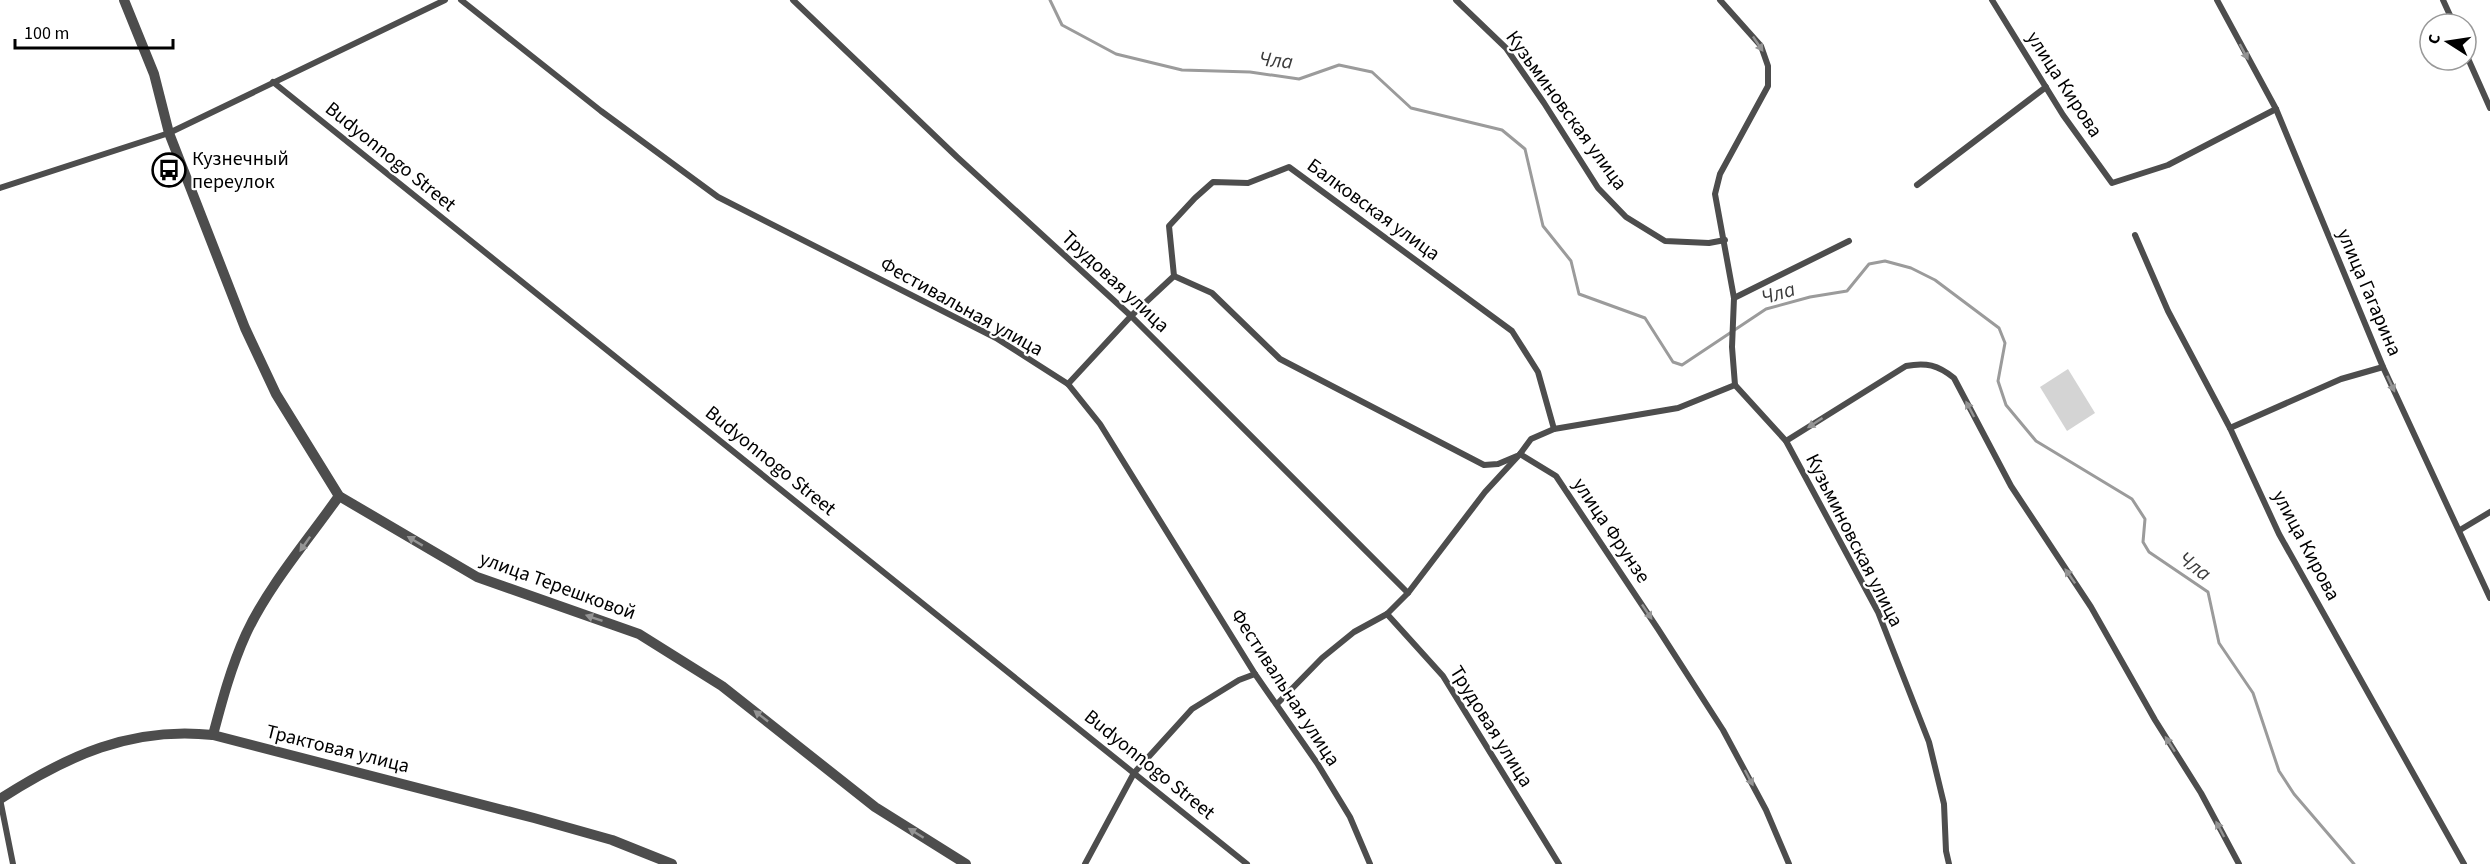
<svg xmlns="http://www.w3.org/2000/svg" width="2490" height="864" viewBox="0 0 2490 864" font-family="'Source Sans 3',sans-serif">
	<rect width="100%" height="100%" fill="#fff"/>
	<path fill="#d4d4d4" d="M2068,369L2095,413L2067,431L2040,387Z"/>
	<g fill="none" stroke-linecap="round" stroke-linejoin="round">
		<path stroke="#9b9b9b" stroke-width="3" d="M1050,0L1062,25L1116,54L1182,70L1250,72L1299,79L1339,65L1372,72L1411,108L1502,130L1525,149L1543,226L1571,261L1579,294L1645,318L1673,362L1682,365L1766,309L1810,297L1847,291L1869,264L1885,261L1911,268L1935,280L1999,328L2005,343L1998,381L2006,405L2036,441L2132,499L2145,519L2143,542L2149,552L2208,592L2219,643L2253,693L2279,771L2294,794L2354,864"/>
		<g stroke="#4d4d4d" stroke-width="6">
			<path d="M461,0L601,111L718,197L996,338L1068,384L1100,424L1255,674L1317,763L1350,817L1370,864"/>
			<path d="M793,0L957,157L1131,316L1408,593"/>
			<path d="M1456,0L1506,48L1544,103L1598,188L1626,217L1665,241L1709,243L1725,240"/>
			<path d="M1720,0L1761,46L1768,66V86L1720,174L1715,194L1734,298L1732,347L1735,385"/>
			<path d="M1992,0L2063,115L2112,183L2168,165L2276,109"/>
			<path d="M2217,0L2276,109L2383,367L2490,598"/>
			<path d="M2443,0L2454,24"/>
			<path d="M2466,54L2490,108"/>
			<path d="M273,82L1247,864"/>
			<path d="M1917,185L2046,87"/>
			<path d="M0,188L169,133L445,0"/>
			<path d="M2135,235L2168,311L2230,428L2279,534L2464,864"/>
			<path d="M1174,276L1212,293L1280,359L1484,465L1498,464L1517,456"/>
			<path d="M1734,298L1849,241"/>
			<path d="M1068,384L1131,316L1174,276L1169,226L1195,198L1213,182L1248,183L1289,167L1512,331L1538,372L1554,429"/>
			<path d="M1735,385L1786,441L1878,612L1929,742L1944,804L1946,851L1949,864"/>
			<path d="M2230,428L2341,379L2383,367"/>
			<path d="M1786,441L1906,366C1926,362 1938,365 1954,378L2011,486L2091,607L2155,720L2201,793L2239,864"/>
			<path d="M1520,454L1556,476L1658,629L1723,730L1766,810L1789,864"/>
			<path d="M2460,530L2490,512"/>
			<path d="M1387,614L1443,676L1559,864"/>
			<path d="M1277,704L1322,658L1354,632L1387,614L1408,593L1485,492L1520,454L1531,439L1554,429L1678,408L1735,385"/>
			<path d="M0,799L13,864"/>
			<path d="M1085,864L1134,773L1192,709L1239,680L1255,674"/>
		</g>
		<g stroke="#4d4d4d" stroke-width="10">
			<path d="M124,0L154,74L169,133L245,328L276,394L339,496L477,577L639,634L722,686L875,807L966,864"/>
			<path d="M213,735C222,701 231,667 246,634C269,585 308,540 339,496"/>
			<path d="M0,799C67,756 131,726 213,735L534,818L612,840L672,864"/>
		</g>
	</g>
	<defs><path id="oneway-solid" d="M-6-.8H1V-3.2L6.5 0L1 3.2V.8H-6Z" transform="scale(1.5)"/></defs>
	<g fill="#949494">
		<use href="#oneway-solid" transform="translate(1758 44) rotate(56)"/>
		<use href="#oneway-solid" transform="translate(2244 52) rotate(62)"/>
		<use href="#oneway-solid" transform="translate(2391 384) rotate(65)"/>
		<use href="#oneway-solid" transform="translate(1970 409) rotate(-118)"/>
		<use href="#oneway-solid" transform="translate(1815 423) rotate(147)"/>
		<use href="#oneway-solid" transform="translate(415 541) rotate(-149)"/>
		<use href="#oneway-solid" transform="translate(305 544) rotate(125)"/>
		<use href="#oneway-solid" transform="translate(2070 576) rotate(-125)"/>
		<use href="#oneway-solid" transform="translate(1647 612) rotate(56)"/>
		<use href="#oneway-solid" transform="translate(594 618) rotate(-161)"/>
		<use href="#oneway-solid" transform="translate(761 716) rotate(-142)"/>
		<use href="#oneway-solid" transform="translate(2170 744) rotate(-123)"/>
		<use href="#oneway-solid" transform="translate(1749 778) rotate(62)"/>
		<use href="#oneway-solid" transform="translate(2220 829) rotate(-118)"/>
		<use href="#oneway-solid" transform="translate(916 833) rotate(-148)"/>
	</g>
	<defs>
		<symbol id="bus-ring" viewBox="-11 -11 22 22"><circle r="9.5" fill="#fff" stroke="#000" stroke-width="1.5"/><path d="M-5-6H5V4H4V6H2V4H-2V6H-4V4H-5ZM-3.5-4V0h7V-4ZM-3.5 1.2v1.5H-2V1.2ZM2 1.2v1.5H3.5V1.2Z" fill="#000"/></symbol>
	</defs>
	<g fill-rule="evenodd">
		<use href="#bus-ring" x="150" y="151" width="38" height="38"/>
	</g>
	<g text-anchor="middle" stroke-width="4.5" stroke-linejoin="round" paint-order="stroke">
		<g font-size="20" fill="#000" stroke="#fff">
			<text transform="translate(2065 84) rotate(57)" y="7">улица Кирова</text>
			<text transform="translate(1567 110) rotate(54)" y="7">Кузьминовская улица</text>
			<text transform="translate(391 156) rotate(39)" y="7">Budyonnogo Street</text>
			<text transform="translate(1374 209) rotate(36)" y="7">Балковская улица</text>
			<text transform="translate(1116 281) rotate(43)" y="7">Трудовая улица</text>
			<text transform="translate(2370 292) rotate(67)" y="7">улица Гагарина</text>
			<text transform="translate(962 306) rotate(29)" y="7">Фестивальная улица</text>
			<text transform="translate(771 460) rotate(39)" y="7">Budyonnogo Street</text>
			<text transform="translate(1612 530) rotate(56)" y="7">улица Фрунзе</text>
			<text transform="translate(1855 540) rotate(63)" y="7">Кузьминовская улица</text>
			<text transform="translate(2307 545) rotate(62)" y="7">улица Кирова</text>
			<text transform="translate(558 585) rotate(20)" y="7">улица Терешковой</text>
			<text transform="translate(1286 687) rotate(57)" y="7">Фестивальная улица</text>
			<text transform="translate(1492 726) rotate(58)" y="7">Трудовая улица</text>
			<text transform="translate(338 748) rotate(14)" y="7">Трактовая улица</text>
			<text transform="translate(1150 764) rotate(39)" y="7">Budyonnogo Street</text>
		</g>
		<g font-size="20" fill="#000" stroke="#fff" text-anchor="start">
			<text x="192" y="165">Кузнечный<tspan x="192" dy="23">переулок</tspan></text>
		</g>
		<g font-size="21" font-style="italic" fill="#3c3c3c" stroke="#fff">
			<text transform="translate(1276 60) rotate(6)" y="7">Чла</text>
			<text transform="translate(1778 293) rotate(-17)" y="7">Чла</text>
			<text transform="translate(2195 566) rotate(36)" y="7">Чла</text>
		</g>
	</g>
	<g transform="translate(2448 42) rotate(282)"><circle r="28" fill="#ffffff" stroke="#999999" stroke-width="1.5"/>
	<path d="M0-4.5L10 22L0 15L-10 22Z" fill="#000000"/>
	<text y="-9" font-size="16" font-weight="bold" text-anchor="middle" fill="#000000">С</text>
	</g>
	<path d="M15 39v9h158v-9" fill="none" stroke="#000000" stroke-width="3"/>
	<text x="24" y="39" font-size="18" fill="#000000" stroke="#ffffff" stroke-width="4.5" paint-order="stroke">100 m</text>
</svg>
